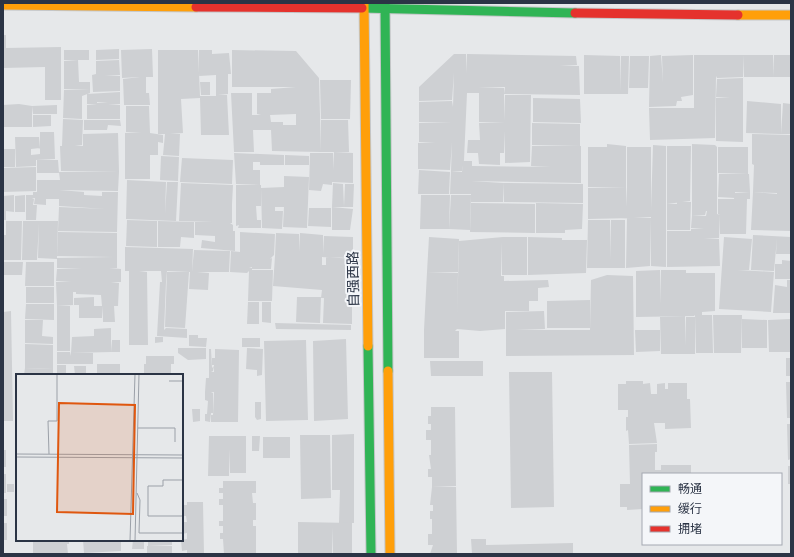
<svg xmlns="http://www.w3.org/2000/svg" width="794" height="557" viewBox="0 0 794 557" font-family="'Work Sans','Noto Sans SC',sans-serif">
	<rect width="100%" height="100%" fill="#e6e8ea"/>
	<g fill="#ced0d3" fill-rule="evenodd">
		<path d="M3,35H6V48L61,47V100H45V67L3,68Z"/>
		<path d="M119,49V59L96,60V50Z"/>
		<path d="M152,49L153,77H146V93H149L150,105H124L123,79L140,77L122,78L121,50Z"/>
		<rect x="64" y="50" width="25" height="10"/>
		<path d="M158,50H179V62V50H198L200,96H216V75L199,76V50H212V54L229,53L231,74H228V94L218,95H227L229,135H201L200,98L181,99L183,133L170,134H180L179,156L163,155L165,134H158Z"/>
		<path d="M232,50L296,51L319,78L321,152L272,151L271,130H253L254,152H234L231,93H252V115H261L257,114V93H271V89L296,87H232ZM296,114V125H283V122H271L270,115Z"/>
		<path d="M454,54H466V73L467,54L576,56L577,65L560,66H579L580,95L504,94L505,87H478L504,88V121L505,95H531L530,162L505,163V131L504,153H500V165L479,164L478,153H467L468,140H480L479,123H505L479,122V93H467L464,160L462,171H451L452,142L450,170L418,169V143H435L419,142V123H452L419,122V102L452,101L453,107L454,73L452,100L419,101V87Z"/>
		<path d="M584,55L620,56V92L621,56H629L628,94H584Z"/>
		<path d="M661,55L663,83L662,56L693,55V95L681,97L682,101H677L676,106L649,107L650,56Z"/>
		<path d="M694,55H744L743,77L717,78L716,76L715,138L650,140L649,108H694Z"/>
		<rect x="744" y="55" width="29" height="22"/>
		<path d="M774,55H791V77H773Z"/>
		<path d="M630,56H649L648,88H629Z"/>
		<path d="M78,60L79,82H90V90L64,89V61Z"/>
		<path d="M119,60L120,75L105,76L104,72L105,76H120V91L93,92L92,75L96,74V61Z"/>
		<path d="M743,78V142L716,141V114L728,115L716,114V98L730,97H716L717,79Z"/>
		<path d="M320,80H351L350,119H321Z"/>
		<path d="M200,82H210V95H201Z"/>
		<path d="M64,90H90V93L82,96V119L63,118Z"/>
		<path d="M120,92V104H108L120,105V119H87V105L97,104V103L108,102H97V104H87V94Z"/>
		<path d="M533,98L580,99L581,123L533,122Z"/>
		<path d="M747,101L781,104V134L746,133Z"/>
		<path d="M783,103L791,104V134H781Z"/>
		<path d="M19,104L32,106V127H3V105Z"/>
		<path d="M57,105V114H33L32,106Z"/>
		<path d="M126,106H149L150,133L163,135V143L158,142V155H150V179H125V133L141,132H126Z"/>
		<path d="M33,115H51V126L33,127Z"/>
		<path d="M63,119L83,120L82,145L75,146H83V134L118,133L119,172L61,171L60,146H62Z"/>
		<path d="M84,120H120L121,126L108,125L107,130H84Z"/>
		<path d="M321,120H348L349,152H321Z"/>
		<path d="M532,123L580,124V146L532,145Z"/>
		<path d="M40,132H54L55,159L36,160V166L16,167L15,137H39L40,148L31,149V155L40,154Z"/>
		<path d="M752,134L791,135V231L751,230L753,192L777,194V188V193L753,192L754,165L752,164Z"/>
		<path d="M607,144L626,146V187H588V147H607Z"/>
		<path d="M692,144L715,145L717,147V211H706L705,215L692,216Z"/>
		<path d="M653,145L666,146V210H651Z"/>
		<path d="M532,146H581V183L471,181L503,183V202H471V186V194H450L451,171L462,172L463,161H472V166L551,167L531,166Z"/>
		<path d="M667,146H691L690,201L667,204Z"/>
		<path d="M627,147H651V217L634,218H651L650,266L626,268L627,218H632L588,219V188L626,187L627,207Z"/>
		<path d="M718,147H748V174L718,173Z"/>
		<rect x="3" y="149" width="12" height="18"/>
		<path d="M334,152L353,153V183L332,182V185L323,184L321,191L309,190L310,153H333V170Z"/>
		<path d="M234,153L284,155V165H260V162H253V170H260V185L236,184Z"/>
		<path d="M285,155L309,156V165H285Z"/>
		<path d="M161,156L179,157L178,181L160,180Z"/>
		<path d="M182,158L233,160L232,184L180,182Z"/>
		<path d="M37,160H58L59,173H37Z"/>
		<path d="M36,167V191L3,192V168Z"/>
		<path d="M419,170L450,172L449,194H418Z"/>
		<path d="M59,172H119L118,191L59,190L84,192V195L102,196V192H118L117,232L58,231L59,207L106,209L59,206V199H46V205L34,204L35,198H32L34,199L33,205H37L36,220H26V195H33V192H37V180H60Z"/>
		<path d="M719,174H749L750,192H735V189V198L718,197Z"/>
		<path d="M284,176L309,177L307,228L283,227L284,207H275V211H283L282,229L262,228L261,188L284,187Z"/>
		<path d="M127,180L166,182L165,214L167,182H178L176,221L126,219Z"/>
		<path d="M181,183L233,185L232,204H217H232V223H230L233,225V231H235V251L201,248L202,240L215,242V236L195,235V222H213L179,221Z"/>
		<path d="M333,183L343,184L344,207H332Z"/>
		<path d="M503,183L583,184V203L504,202Z"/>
		<path d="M345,184H354L353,207H344Z"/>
		<path d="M236,185H261V206H256L257,220H261V228H238L239,225L236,226Z"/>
		<path d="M750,192V199H747L746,234H720V215L718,214V199H734L735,193Z"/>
		<path d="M14,195V212L6,211V220H3V196Z"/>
		<path d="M25,195V212H15V196Z"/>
		<path d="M421,195H450L449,229H420Z"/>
		<path d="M451,195H471L470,230L449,229Z"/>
		<path d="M677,202H691L690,230H667V204H677Z"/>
		<path d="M471,203L535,204V233L470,232Z"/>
		<path d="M536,203L583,204L582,229L565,230V233H536Z"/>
		<path d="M332,207L353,209L350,230H332Z"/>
		<path d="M309,208H331V227L308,226Z"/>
		<path d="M651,210H666V267L651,266Z"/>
		<path d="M707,211H717V214L720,215L719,238H704L719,239L720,266L667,267V231H691V259V229H704L691,228L692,216H706Z"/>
		<path d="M127,220L157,221V247L126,246Z"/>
		<path d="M588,220H610V260L611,220H625V268H587Z"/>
		<path d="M6,221H22L21,260H3V235H6Z"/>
		<path d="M23,221H58L57,259L38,258L39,223L37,260H22Z"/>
		<path d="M158,221L194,222V238L181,237L180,247H158Z"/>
		<path d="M58,232L117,233V268H109L121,269V282H111L119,283L118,306H114L115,322H103V306H107H102L101,295L76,294V292H73V305L57,306L56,282H71L56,281L57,269H82L57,268V258L113,257L57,256Z"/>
		<path d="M240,232L275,234L274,255L270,259L272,258L271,269H252V267L249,268H252V270H273L272,301H248L249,271L247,273L230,272L231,251L240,252Z"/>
		<path d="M276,233L299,234V252L300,233L323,235V254L324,236L353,237V258L322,257V265H326V257L353,259L354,299H352V324L323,323L324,298H321L322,290L273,286L275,256L299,257L275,256Z"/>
		<path d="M753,235L791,237V254H776L777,238L774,271L751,270Z"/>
		<path d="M429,237L459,239L458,272H427Z"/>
		<path d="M503,237H527V275H502V242L501,276H504V281L548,280L549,287L538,288V301H529V311H505V329L480,331L457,329L455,331H459V358H424V330L450,331L424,330L427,272L458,273L457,319L459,241Z"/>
		<path d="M528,237L562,238V240H587L586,273L528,275Z"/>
		<path d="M724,237L752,239L749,270H738L774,272L771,312L719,309Z"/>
		<path d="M125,247L193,249L192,272L194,250L230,251L229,272H197L209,273L208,290L189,289L190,272L167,271L166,282H162L161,271H139L147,272L148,345H129V271H125Z"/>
		<path d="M782,260L791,261V279H775V264H782Z"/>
		<path d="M3,262H23L22,275H3Z"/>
		<path d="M26,262H54V286H25Z"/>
		<path d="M660,270V304L661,270H686V273H715V311L702,312V315H695L694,316L636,317V271Z"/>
		<path d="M167,272H189L185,328L165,327Z"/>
		<path d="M607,275L633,276L634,355L506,356V312L544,311L545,329L515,330H590L591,280Z"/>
		<path d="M787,280H791V313H773L775,285L787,287Z"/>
		<path d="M160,282H166L164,330L166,328L187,329V338L157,336Z"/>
		<rect x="26" y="287" width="28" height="16"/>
		<path d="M94,297V306H103L102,318H79V305H74V298Z"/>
		<path d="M297,297H321L320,323L296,322Z"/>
		<path d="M590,300V328H547V301Z"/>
		<path d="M248,302H259V324H247Z"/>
		<path d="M262,302H271V323L262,322Z"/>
		<path d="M26,304H54V320L25,319Z"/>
		<rect x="57" y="306" width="13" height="45"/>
		<path d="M11,311L13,421H3V312Z"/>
		<path d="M695,315H712L713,353H696Z"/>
		<path d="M713,315H742L741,353H714Z"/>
		<path d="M685,316V346L686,317H695V354H661L660,317Z"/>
		<path d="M742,319L767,320V348H742Z"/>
		<path d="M791,319V352H769L768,320Z"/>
		<path d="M25,320H43L42,336L53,337V344L25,343Z"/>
		<path d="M275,323L351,325V330L276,329Z"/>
		<path d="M111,328V352L71,353L72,337L94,336V329Z"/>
		<path d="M635,330H660V351L636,352Z"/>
		<path d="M189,335H198V338H207L206,347L189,346Z"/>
		<path d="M155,337H163V342L155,343Z"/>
		<rect x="242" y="338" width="18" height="9"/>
		<path d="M346,339L348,419L314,421L313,341Z"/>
		<path d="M112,340H120V352H111Z"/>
		<path d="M306,340L308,420L266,421L264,341Z"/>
		<path d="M25,344L53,345V369L25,368Z"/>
		<path d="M178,348H206V359L188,360L178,353Z"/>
		<path d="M247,348L263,349L262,375L257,376V370L246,369Z"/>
		<path d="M209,349H211L212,368L214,366L213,371L211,372H214V365H212V358H215V349L239,350L238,422H211V415H213L214,392H211L213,393V413H211L210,422L205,421V414H207L208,401L205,400V392L206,378H209Z"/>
		<path d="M57,352H70L71,356V353H93V364H57Z"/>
		<path d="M146,356H174V364H171V375H144V364H146Z"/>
		<rect x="786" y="358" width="5" height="18"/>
		<path d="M430,361H483V376H431Z"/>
		<rect x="97" y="364" width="23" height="11"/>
		<rect x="57" y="365" width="9" height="10"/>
		<path d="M74,366H86V375H75Z"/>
		<path d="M25,368L53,369V375H24Z"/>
		<path d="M509,372H552L554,507L511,508Z"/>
		<path d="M626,381H643V384L650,383L651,394H657V384L665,383V389H668V383H687V399H690L691,428L665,429V423H654L657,443L629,444L628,430L626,431V417H628V410H618V384H626Z"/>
		<path d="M786,382H791V418H787Z"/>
		<path d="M255,402H261V419L257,420L255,417Z"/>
		<path d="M431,407H455L456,486L432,487V477H428V469H431L429,455H431V440H426V430H431V424H428V416H431Z"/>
		<path d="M192,409H200V421L193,422Z"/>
		<path d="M787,424H791V459L788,460Z"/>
		<path d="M354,434V523H339L340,490H332V435Z"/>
		<path d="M300,435H330L331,498L301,499Z"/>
		<path d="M209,436H246V473H230L229,449V476H208Z"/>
		<path d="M252,436H260L259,451H252Z"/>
		<rect x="263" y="437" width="27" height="21"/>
		<path d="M657,444V452H655V470H661V465H691V473L643,474V509L627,510V507H620V484H630L629,445Z"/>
		<rect x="3" y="450" width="3" height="17"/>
		<rect x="788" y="466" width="3" height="18"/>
		<rect x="3" y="474" width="3" height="19"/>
		<path d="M223,481H256V493H252L253,503H256V520H253V526H256V554H224L223,539H220V533H223V526H219V521H223V505H219V499H223V493H219V488H223Z"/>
		<rect x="7" y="484" width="7" height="8"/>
		<path d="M432,487H456L457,554H430L433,545H428V534H432V519H430V511H433V505H430Z"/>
		<rect x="3" y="499" width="4" height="17"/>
		<path d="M187,502H203L204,554H187V550L182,551L181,540L187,539V533L182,534V522H187L186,516H182V505H187Z"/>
		<path d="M298,522L352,523V554H339V526V554H333L332,527V554H298Z"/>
		<rect x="3" y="523" width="4" height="17"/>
		<path d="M471,539H486V545L573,543V553L472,554Z"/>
		<path d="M35,540H69V544H67L68,554H33V542H35Z"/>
		<path d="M83,540H121V551L84,553Z"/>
		<path d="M133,540H144V549H132Z"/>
		<path d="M148,540H172V545L148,546Z"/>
		<rect x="147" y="546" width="25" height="8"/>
	</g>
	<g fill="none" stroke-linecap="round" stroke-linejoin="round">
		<defs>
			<g id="fast">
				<path d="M385,3L388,371"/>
				<path d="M362,8L575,13"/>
				<path d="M368,346L371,554"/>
			</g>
			<g id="slow">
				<path d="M364,3L368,346"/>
				<path d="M3,5L196,7"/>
				<path d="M738,15H791"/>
				<path d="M388,371L390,554"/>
			</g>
			<g id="jam">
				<path d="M196,7L362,8"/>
				<path d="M575,13L738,15"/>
			</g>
		</defs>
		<use href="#fast" stroke="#c4c6c8" stroke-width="11"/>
		<use href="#slow" stroke="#c4c6c8" stroke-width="11"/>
		<use href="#jam" stroke="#c4c6c8" stroke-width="11"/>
		<use href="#fast" stroke="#30b455" stroke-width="9"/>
		<use href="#slow" stroke="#ff9f0a" stroke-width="9"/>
		<use href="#jam" stroke="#e5322d" stroke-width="9"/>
	</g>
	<g text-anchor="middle" stroke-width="4" stroke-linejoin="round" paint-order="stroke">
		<g font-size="14" fill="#2b3445" stroke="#f4f6f9">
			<text transform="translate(353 279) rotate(-91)" y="5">自强西路</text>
		</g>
	</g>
	<g transform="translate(16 374)">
		<rect width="167" height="167" fill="#e6e8ea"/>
		<path fill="none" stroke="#9ba0a8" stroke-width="1" d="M153,7H167M122,54H159V68M0,80L167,81M33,80L32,47H41V0M0,83L167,84M167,106H147V112H132V142H167M121,119L124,126L123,159H167M114,167L119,0M119,167L123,0"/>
		<path fill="#df570f" fill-opacity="0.15" stroke="#df570f" stroke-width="2" d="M43,29L119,31L117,140L41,138Z"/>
		<rect width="167" height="167" fill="none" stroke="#2b3445" stroke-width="2"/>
	</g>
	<rect width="794" height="557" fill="none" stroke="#2b3445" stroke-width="8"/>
	<rect x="642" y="473" width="140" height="72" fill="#f4f6f9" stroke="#a4a8b1"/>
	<rect x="650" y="486" width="20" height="6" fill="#30b455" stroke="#a4a8b1"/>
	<text x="678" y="493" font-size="12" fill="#2b3445">畅通</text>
	<rect x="650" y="506" width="20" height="6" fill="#ff9f0a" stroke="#a4a8b1"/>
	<text x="678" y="513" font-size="12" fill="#2b3445">缓行</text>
	<rect x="650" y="526" width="20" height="6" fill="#e5322d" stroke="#a4a8b1"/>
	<text x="678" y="533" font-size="12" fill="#2b3445">拥堵</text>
</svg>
